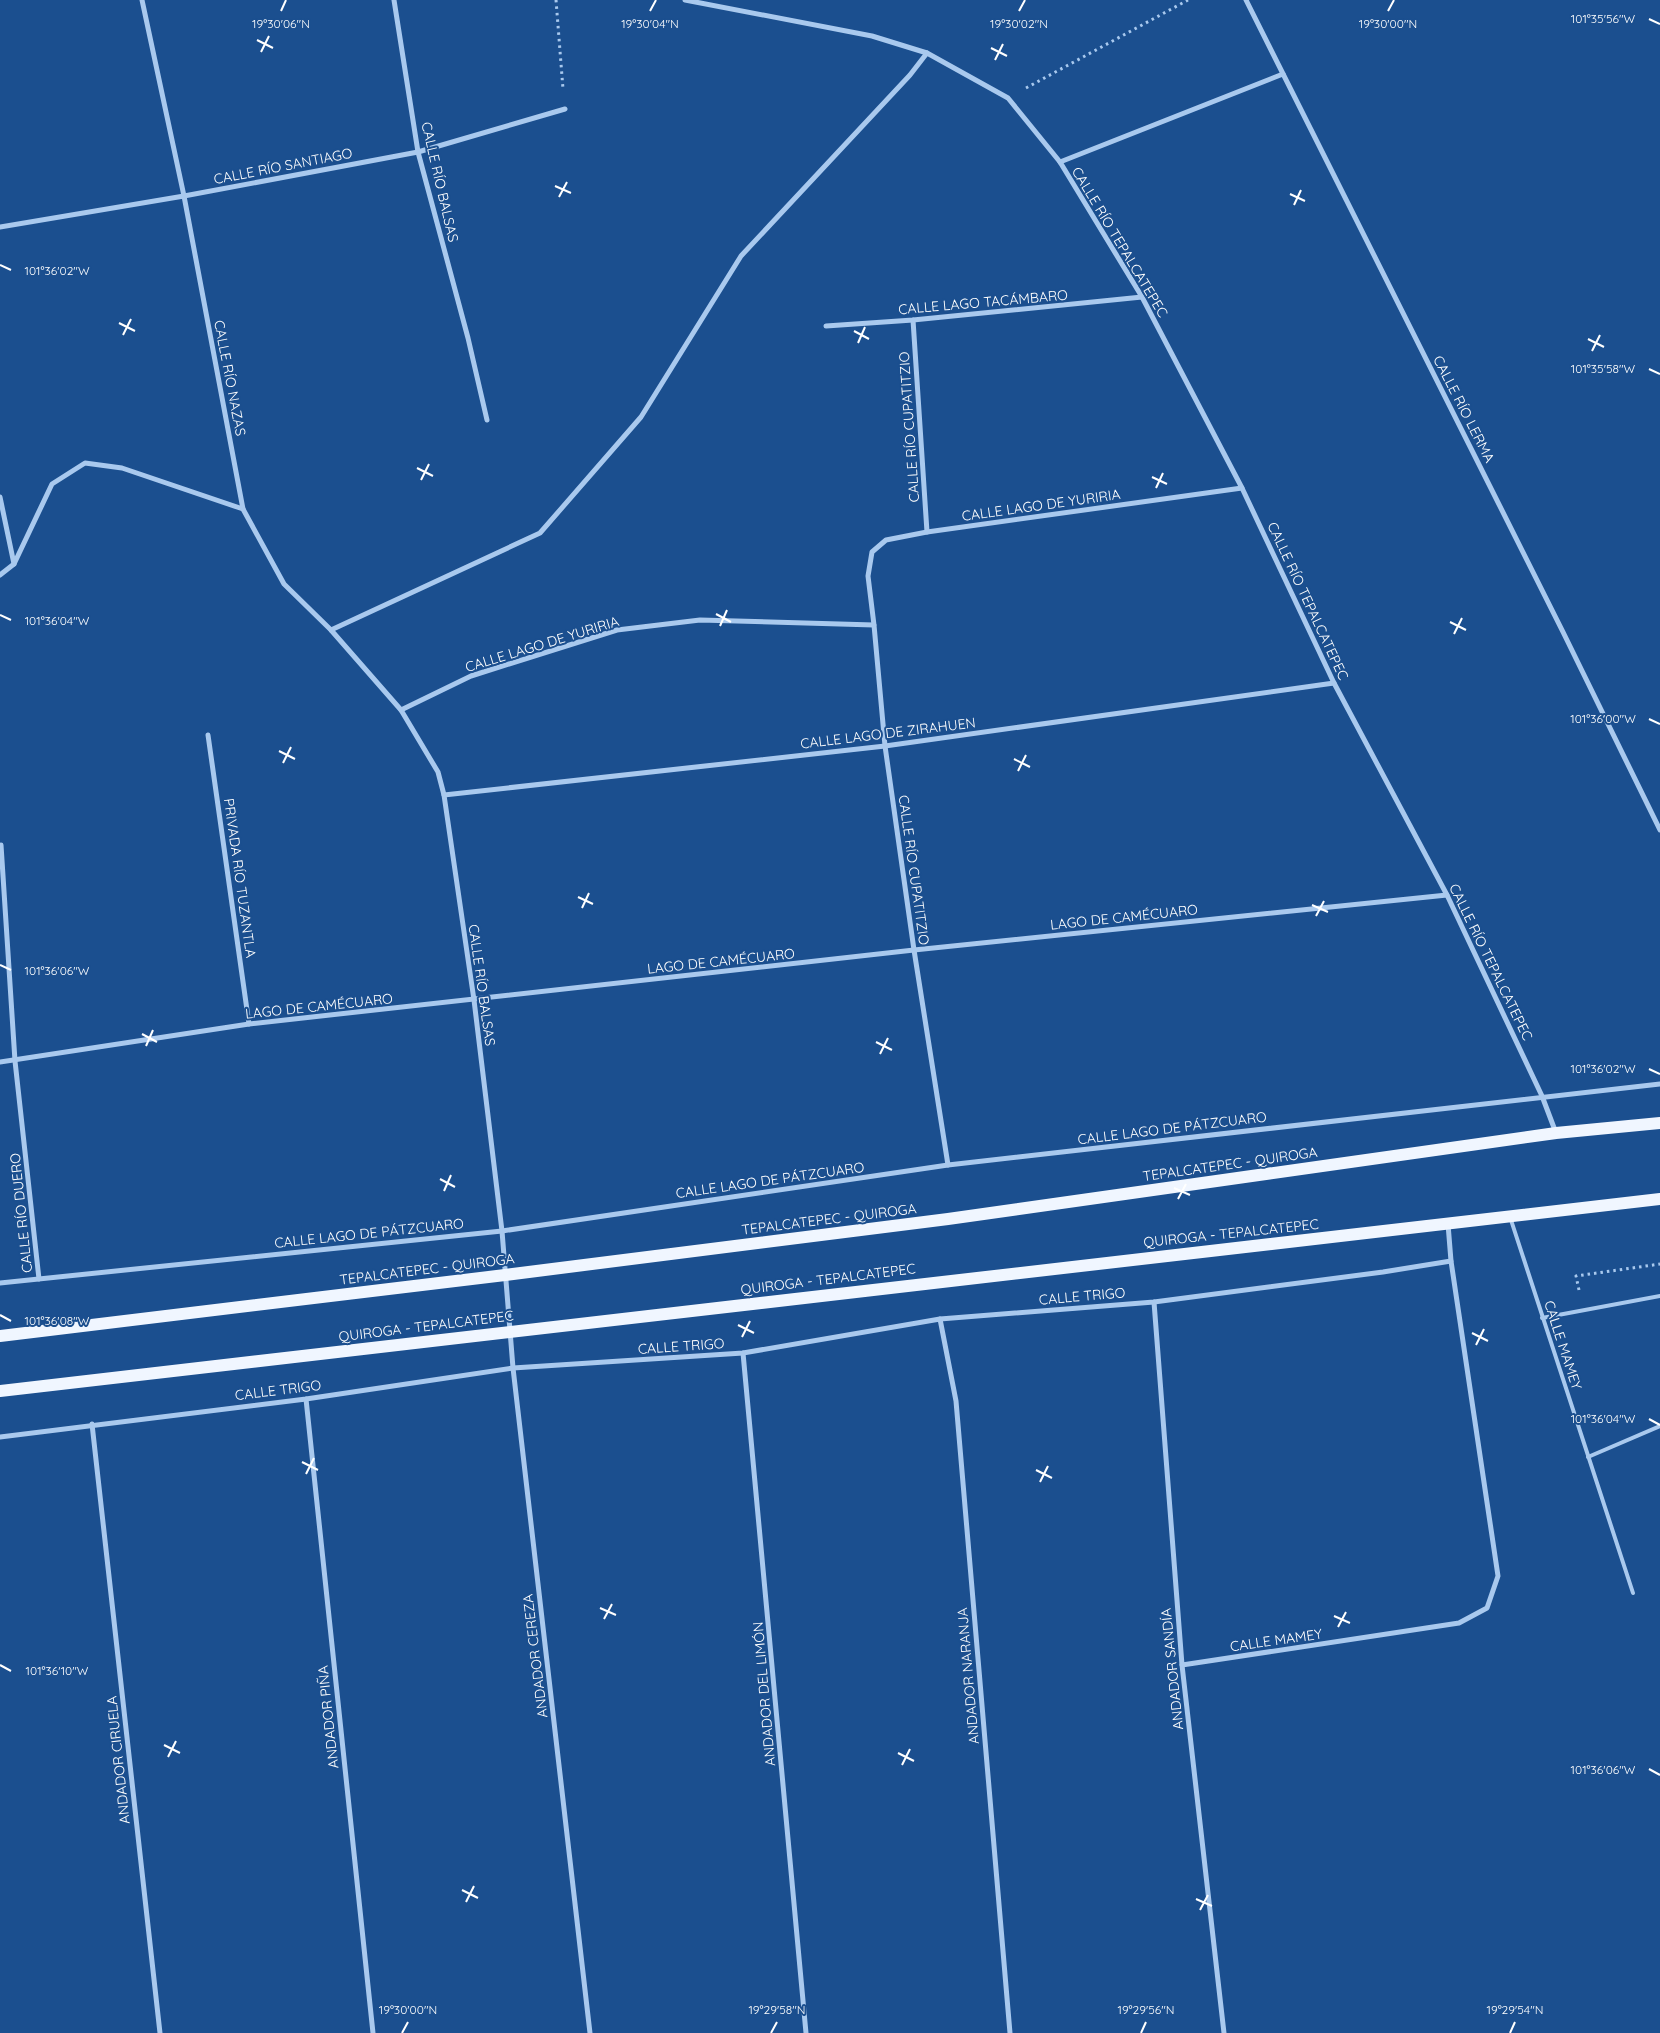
<svg xmlns="http://www.w3.org/2000/svg" width="1660" height="2033" viewBox="0 0 1660 2033" font-family="Quicksand,sans-serif">
	<rect width="100%" height="100%" fill="#1b4f8f"/>
	<g fill="none" stroke-linecap="round" stroke-linejoin="round">
		<g stroke="#a9c9ee" stroke-width="3" stroke-dasharray="2.5 4" stroke-linecap="butt">
			<path d="M556,0L563,89"/>
			<path d="M1026,88L1188,0"/>
			<path d="M1579,1290L1576,1276L1660,1264"/>
		</g>
		<g stroke="#a9c9ee" stroke-width="4">
			<path d="M1511,1220L1633,1593"/>
			<path d="M1542,1318L1660,1296"/>
			<path d="M1588,1457L1660,1426"/>
		</g>
		<g stroke="#a9c9ee" stroke-width="5">
			<path d="M142,0L184,196L243,509L284,584L331,630L401,710L438,772L444,795L474,1000L502,1231L513,1368L590,2033"/>
			<path d="M394,0L418,152L468,338L487,420"/>
			<path d="M685,0L872,36L927,53L1008,98L1060,162L1142,297L1242,488L1334,683L1447,895L1542,1096L1556,1133"/>
			<path d="M1246,0L1563,632L1660,830"/>
			<path d="M1060,162L1283,74"/>
			<path d="M0,227L184,196L418,152L565,109"/>
			<path d="M913,320L927,532"/>
			<path d="M826,326L913,320L1142,297"/>
			<path d="M0,497L14,564"/>
			<path d="M0,575L14,564L52,484L85,463L122,468L243,509"/>
			<path d="M331,630L540,533L641,417L741,256L910,75L927,53"/>
			<path d="M401,710L471,676L617,630L700,620L874,625"/>
			<path d="M208,735L249,1024"/>
			<path d="M444,795L885,746L1334,683"/>
			<path d="M1,845L15,1061L39,1279"/>
			<path d="M0,1062L249,1024L914,950L1447,895"/>
			<path d="M948,1165L914,950L885,746L874,625L868,576L872,552L886,540L927,532L1242,488"/>
			<path d="M0,1283L502,1231L948,1165L1660,1084"/>
			<path d="M1154,1302L1182,1665L1224,2033"/>
			<path d="M940,1319L956,1401L1010,2033"/>
			<path d="M743,1353L806,2033"/>
			<path d="M306,1399L373,2033"/>
			<path d="M92,1424L160,2033"/>
			<path d="M0,1437L306,1399L513,1368L743,1353L940,1319L1154,1302L1383,1272L1451,1261"/>
			<path d="M1182,1665L1459,1623L1487,1608L1498,1576L1451,1261L1448,1224"/>
		</g>
		<g stroke="#f0f6ff" stroke-width="12">
			<path d="M0,1336L505,1275L948,1219L1556,1133L1660,1123"/>
			<path d="M0,1391L1660,1199"/>
		</g>
	</g>
	<path fill="none" stroke="#fff" stroke-width="2" d="M281,11L286,0M650,11L656,0M1019,11L1025,0M1388,11L1394,0M1649,19L1660,24M257,40L273,48M991,48L1007,56M261,52L269,36M995,60L1003,44M555,186L571,193M1290,194L1305,201M559,197L567,182M1294,205L1301,190M0,265L11,270M119,323L135,331M854,331L869,339M123,335L131,319M1588,339L1604,347M858,343L865,327M1592,351L1600,335M1649,369L1660,374M417,468L433,476M1152,477L1167,484M421,480L429,464M1156,488L1163,473M716,614L731,622M0,615L11,620M1450,622L1466,630M720,626L727,610M1454,634L1462,618M1649,719L1660,724M279,751L295,759M1014,759L1030,767M283,763L291,747M1018,771L1026,755M578,897L593,904M1312,905L1328,912M582,908L589,893M1316,916L1324,901M0,965L11,970M142,1034L157,1042M876,1042L892,1050M146,1046L153,1030M880,1054L888,1038M1649,1069L1660,1074M440,1179L455,1187M1174,1188L1190,1195M444,1191L451,1175M1178,1199L1186,1184M0,1315L11,1321M738,1325L754,1333M1472,1333L1488,1341M742,1337L750,1321M1476,1345L1484,1329M1649,1419L1660,1425M302,1462L318,1470M1036,1470L1052,1478M306,1474L314,1458M1040,1482L1048,1466M600,1608L616,1615M1334,1616L1350,1623M604,1619L612,1604M1338,1627L1346,1612M0,1665L11,1671M164,1745L180,1753M898,1753L914,1761M168,1757L176,1741M902,1765L910,1749M1649,1769L1660,1775M462,1890L478,1898M1196,1899L1212,1906M466,1902L474,1886M1200,1910L1208,1895M402,2033L408,2022M771,2033L777,2022M1141,2033L1146,2022M1510,2033L1515,2022"/>
	<g text-anchor="middle" stroke-width="4" stroke-linejoin="round" paint-order="stroke">
		<g font-size="14" fill="#fff" stroke="#1b4f8f">
			<text transform="translate(283 166) rotate(-11)" y="5">CALLE RÍO SANTIAGO</text>
			<text transform="translate(440 182) rotate(77)" y="5">CALLE RÍO BALSAS</text>
			<text transform="translate(1120 242) rotate(59)" y="5">CALLE RÍO TEPALCATEPEC</text>
			<text transform="translate(983 302) rotate(-5)" y="5">CALLE LAGO TACÁMBARO</text>
			<text transform="translate(230 378) rotate(79)" y="5">CALLE RÍO NAZAS</text>
			<text transform="translate(1464 409) rotate(63)" y="5">CALLE RÍO LERMA</text>
			<text transform="translate(909 427) rotate(-94)" y="5">CALLE RÍO CUPATITZIO</text>
			<text transform="translate(1041 505) rotate(-8)" y="5">CALLE LAGO DE YURIRIA</text>
			<text transform="translate(1308 601) rotate(65)" y="5">CALLE RÍO TEPALCATEPEC</text>
			<text transform="translate(542 644) rotate(-17)" y="5">CALLE LAGO DE YURIRIA</text>
			<text transform="translate(888 733) rotate(-7)" y="5">CALLE LAGO DE ZIRAHUEN</text>
			<text transform="translate(914 870) rotate(82)" y="5">CALLE RÍO CUPATITZIO</text>
			<text transform="translate(240 878) rotate(82)" y="5">PRIVADA RÍO TUZANTLA</text>
			<text transform="translate(1124 917) rotate(-6)" y="5">LAGO DE CAMÉCUARO</text>
			<text transform="translate(721 961) rotate(-6)" y="5">LAGO DE CAMÉCUARO</text>
			<text transform="translate(1491 962) rotate(64)" y="5">CALLE RÍO TEPALCATEPEC</text>
			<text transform="translate(482 985) rotate(82)" y="5">CALLE RÍO BALSAS</text>
			<text transform="translate(319 1006) rotate(-6)" y="5">LAGO DE CAMÉCUARO</text>
			<text transform="translate(1172 1128) rotate(-7)" y="5">CALLE LAGO DE PÁTZCUARO</text>
			<text transform="translate(1230 1164) rotate(-8)" y="5">TEPALCATEPEC - QUIROGA</text>
			<text transform="translate(770 1180) rotate(-8)" y="5">CALLE LAGO DE PÁTZCUARO</text>
			<text transform="translate(21 1213) rotate(-96)" y="5">CALLE RÍO DUERO</text>
			<text transform="translate(829 1219) rotate(-7)" y="5">TEPALCATEPEC - QUIROGA</text>
			<text transform="translate(369 1233) rotate(-6)" y="5">CALLE LAGO DE PÁTZCUARO</text>
			<text transform="translate(1231 1233) rotate(-6)" y="5">QUIROGA - TEPALCATEPEC</text>
			<text transform="translate(427 1269) rotate(-7)" y="5">TEPALCATEPEC - QUIROGA</text>
			<text transform="translate(828 1279) rotate(-7)" y="5">QUIROGA - TEPALCATEPEC</text>
			<text transform="translate(1082 1296) rotate(-5)" y="5">CALLE TRIGO</text>
			<text transform="translate(426 1326) rotate(-7)" y="5">QUIROGA - TEPALCATEPEC</text>
			<text transform="translate(1563 1345) rotate(72)" y="5">CALLE MAMEY</text>
			<text transform="translate(681 1346) rotate(-4)" y="5">CALLE TRIGO</text>
			<text transform="translate(278 1390) rotate(-7)" y="5">CALLE TRIGO</text>
			<text transform="translate(1276 1640) rotate(-8)" y="5">CALLE MAMEY</text>
			<text transform="translate(535 1656) rotate(-97)" y="5">ANDADOR CEREZA</text>
			<text transform="translate(1172 1669) rotate(-96)" y="5">ANDADOR SANDÍA</text>
			<text transform="translate(968 1676) rotate(-95)" y="5">ANDADOR NARANJA</text>
			<text transform="translate(764 1694) rotate(-95)" y="5">ANDADOR DEL LIMÓN</text>
			<text transform="translate(328 1717) rotate(-96)" y="5">ANDADOR PIÑA</text>
			<text transform="translate(118 1760) rotate(-96)" y="5">ANDADOR CIRUELA</text>
		</g>
	</g>
	<g font-size="12" text-anchor="middle" fill="#fff" stroke="#1b4f8f" stroke-width="4" stroke-linejoin="round" paint-order="stroke">
		<text x="1603" y="23">101°35'56"W</text>
		<text x="281" y="28">19°30'06"N</text>
		<text x="1019" y="28">19°30'02"N</text>
		<text x="1388" y="28">19°30'00"N</text>
		<text x="650" y="28">19°30'04"N</text>
		<text x="57" y="275">101°36'02"W</text>
		<text x="1603" y="373">101°35'58"W</text>
		<text x="57" y="625">101°36'04"W</text>
		<text x="1603" y="723">101°36'00"W</text>
		<text x="57" y="975">101°36'06"W</text>
		<text x="1603" y="1073">101°36'02"W</text>
		<text x="57" y="1325">101°36'08"W</text>
		<text x="1603" y="1423">101°36'04"W</text>
		<text x="57" y="1675">101°36'10"W</text>
		<text x="1603" y="1774">101°36'06"W</text>
		<text x="408" y="2014">19°30'00"N</text>
		<text x="777" y="2014">19°29'58"N</text>
		<text x="1146" y="2014">19°29'56"N</text>
		<text x="1515" y="2014">19°29'54"N</text>
	</g>
</svg>
